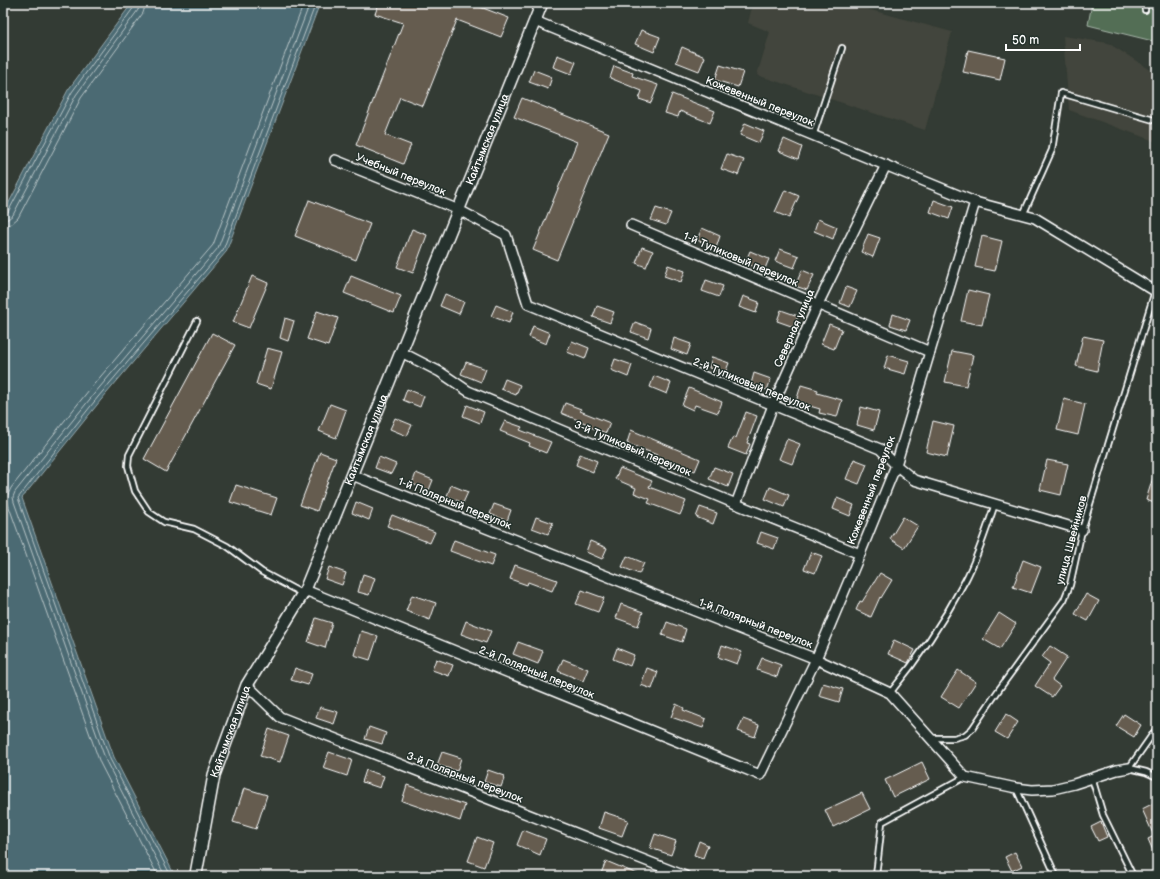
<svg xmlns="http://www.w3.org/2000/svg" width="1160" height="879" viewBox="0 0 1160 879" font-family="'Balsamiq Sans',sans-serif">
	<rect width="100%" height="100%" fill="#333b34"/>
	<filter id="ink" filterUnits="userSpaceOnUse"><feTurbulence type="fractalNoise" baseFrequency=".025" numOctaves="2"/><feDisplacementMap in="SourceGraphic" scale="8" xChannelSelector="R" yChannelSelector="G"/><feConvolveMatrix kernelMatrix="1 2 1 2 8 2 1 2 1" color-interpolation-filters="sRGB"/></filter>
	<g filter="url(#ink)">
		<g fill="#42453c">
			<path d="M753,3H845L952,32L925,130L757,75L770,32L748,23Z"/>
			<path d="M1063,36L1108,43L1157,74V142L1069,110Z"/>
		</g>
		<path fill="#526e55" stroke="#a8b6aa" d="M1092,3H1157V42L1088,25Z"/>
		<path fill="#4c6b73" stroke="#94a6ab" d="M132,3H320L226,252L101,400L22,498L114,757L175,876H3V214L68,90Z"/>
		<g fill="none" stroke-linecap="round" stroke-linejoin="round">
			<g stroke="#b7c4c7" stroke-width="1">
				<path d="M3,215L8,212L72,92L134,7L135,3"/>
				<path d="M3,220L8,219L13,215L76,95L138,10L140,3"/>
				<path d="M3,226L11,224L18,218L81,98L143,13L146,3"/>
				<path d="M158,876L100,763L8,504L7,497L11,488L89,390L213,245L304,3"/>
				<path d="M165,876L106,761L14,502L13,497L15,492L94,394L218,248L310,3"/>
				<path d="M171,876L110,759L18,498L98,397L223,250L316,3"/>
			</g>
		</g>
		<g fill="#655c4f" stroke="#fff">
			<path d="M379,3H470L509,18L501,37L457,20L423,106L400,97L385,135L411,145L403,164L356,145L403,23L375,14Z"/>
			<path d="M641,30L660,37L654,52L635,44Z"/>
			<path d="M682,47L705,57L699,71L676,62Z"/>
			<path d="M968,50L1005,58L1000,80L963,72Z"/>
			<path d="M557,55L576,62L571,74L553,67Z"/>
			<path d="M720,65L743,72L738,87L715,80Z"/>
			<path d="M614,66L633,73L632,76L658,85L651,103L639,99L642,91L610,78Z"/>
			<path d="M534,70L552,77L548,89L529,82Z"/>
			<path d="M672,94L715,111L710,123L680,111L678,117L665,113Z"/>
			<path d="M522,98L609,133L557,260L533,250L577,142L514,117Z"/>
			<path d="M745,123L764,131L759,143L740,135Z"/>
			<path d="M784,139L802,147L798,159L779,151Z"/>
			<path d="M727,154L744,160L738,175L721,169Z"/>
			<path d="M785,190L799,196L789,218L775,212Z"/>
			<path d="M309,200L370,224L356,260L295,236Z"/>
			<path d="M934,200L953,207L949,219L930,212Z"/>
			<path d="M656,208L671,213L666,225L651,220Z"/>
			<path d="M818,219L837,227L833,239L814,231Z"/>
			<path d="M702,228L720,236L716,248L697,240Z"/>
			<path d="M412,229L427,235L413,273L397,267Z"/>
			<path d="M868,234L880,238L873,257L861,252Z"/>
			<path d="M982,236L1002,241L995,271L975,267Z"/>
			<path d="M642,247L653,251L646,267L636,263Z"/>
			<path d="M780,249L799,256L794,268L775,261Z"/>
			<path d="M750,251L769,259L764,271L745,263Z"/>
			<path d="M668,265L685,271L681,282L664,276Z"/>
			<path d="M802,270L814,275L807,290L795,286Z"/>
			<path d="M252,276L268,283L249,328L233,322Z"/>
			<path d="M351,276L401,296L394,313L344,293Z"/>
			<path d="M706,280L723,286L719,297L702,291Z"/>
			<path d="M846,287L857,291L850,307L840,303Z"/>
			<path d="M968,290L989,295L982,325L961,321Z"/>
			<path d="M445,294L464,302L459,314L440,306Z"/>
			<path d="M743,296L759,302L756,313L739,307Z"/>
			<path d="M496,305L513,312L509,323L491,316Z"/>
			<path d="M597,306L614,312L610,323L593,317Z"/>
			<path d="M781,310L798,316L794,327L777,321Z"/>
			<path d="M317,311L338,318L328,346L307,339Z"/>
			<path d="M893,314L910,320L906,330L890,325Z"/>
			<path d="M285,318L294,321L288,341L280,338Z"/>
			<path d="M635,322L651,328L648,338L631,332Z"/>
			<path d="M829,324L842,329L834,349L821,344Z"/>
			<path d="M533,326L550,333L546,344L529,337Z"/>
			<path d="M212,333L235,345L166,472L144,459Z"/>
			<path d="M1083,336L1103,340L1097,371L1076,366Z"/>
			<path d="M674,338L691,344L687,355L671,349Z"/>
			<path d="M572,341L589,348L585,359L567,352Z"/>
			<path d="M267,348L282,352L271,389L256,384Z"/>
			<path d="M952,351L973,355L966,386L945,382Z"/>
			<path d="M888,355L909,361L905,374L884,368Z"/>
			<path d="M712,357L729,363L725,373L709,368Z"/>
			<path d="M615,359L632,365L628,377L611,370Z"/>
			<path d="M466,362L486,369L481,382L461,374Z"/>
			<path d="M754,373L771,379L767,390L751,384Z"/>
			<path d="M654,376L671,383L667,394L650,387Z"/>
			<path d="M505,379L520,385L516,395L501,389Z"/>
			<path d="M801,385L818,390L817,393L842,400L837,417L819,413L820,409L796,402Z"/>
			<path d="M689,388L722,402L718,413L695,405L693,410L682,405Z"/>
			<path d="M407,389L424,396L420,407L403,400Z"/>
			<path d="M1064,399L1085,404L1078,435L1057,430Z"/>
			<path d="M565,403L581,409L580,411L610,423L606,433L590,427V425L561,413Z"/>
			<path d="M330,404L346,410L336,438L319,431Z"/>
			<path d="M467,405L484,412L480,423L463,416Z"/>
			<path d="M861,407L879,412L874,430L857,425Z"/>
			<path d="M746,412L757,416L747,443L750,444L746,455L728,448L733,437L736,438Z"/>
			<path d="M395,418L412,425L407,436L390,429Z"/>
			<path d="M505,421L522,427L520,430L551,442L546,453L529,446L530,443L500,431Z"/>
			<path d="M933,421L954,426L947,457L926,452Z"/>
			<path d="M631,430L700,459L695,471L667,460L666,464L655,459L657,455L627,443Z"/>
			<path d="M787,439L800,444L792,464L779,459Z"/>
			<path d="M320,452L336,458L317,511L300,505Z"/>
			<path d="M580,454L597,461L593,472L576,465Z"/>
			<path d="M379,457L396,464L391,474L375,468Z"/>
			<path d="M854,459L867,464L859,484L846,479Z"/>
			<path d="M1047,460L1068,464L1061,495L1040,490Z"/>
			<path d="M714,467L733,474L728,487L709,479Z"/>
			<path d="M620,468L652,481L649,487L686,501L680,515L648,503L650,499L634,493L636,488L615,479Z"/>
			<path d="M1155,471H1157V504L1146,500Z"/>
			<path d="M416,473L433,480L429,490L412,484Z"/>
			<path d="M236,485L277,498L271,515L230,502Z"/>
			<path d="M451,485L468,492L463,503L447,496Z"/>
			<path d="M770,487L789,495L784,507L765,499Z"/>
			<path d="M837,498L854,505L850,516L833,509Z"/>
			<path d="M356,502L373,509L369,520L352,513Z"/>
			<path d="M494,504L511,510L507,521L490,514Z"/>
			<path d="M700,507L717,513L713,524L696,517Z"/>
			<path d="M392,515L435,532L430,543L387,526Z"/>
			<path d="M536,517L553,523L548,534L532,528Z"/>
			<path d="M903,517L918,526L904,548L890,539Z"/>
			<path d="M761,532L778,538L774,549L757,543Z"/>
			<path d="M454,540L495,555L491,566L450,551Z"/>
			<path d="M590,541L607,548L602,559L586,552Z"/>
			<path d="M811,552L822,556L815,573L804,569Z"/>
			<path d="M627,556L644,563L639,574L622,567Z"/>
			<path d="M1023,560L1041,567L1031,593L1013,587Z"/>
			<path d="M515,565L557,580L552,591L528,582L527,585L510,579Z"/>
			<path d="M329,567L346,573L342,585L325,579Z"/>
			<path d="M880,573L892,580L881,598L880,597L871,617L856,610L860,601L862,602Z"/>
			<path d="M363,574L375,578L369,595L358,592Z"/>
			<path d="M582,590L604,598L598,612L576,604Z"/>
			<path d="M1086,594L1099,601L1088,621L1075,614Z"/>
			<path d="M412,595L436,603L430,620L406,611Z"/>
			<path d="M621,604L643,612L638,626L616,618Z"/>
			<path d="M999,613L1016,624L1000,649L983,639Z"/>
			<path d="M316,618L332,623L325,648L308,642Z"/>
			<path d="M466,621L491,631L486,643L461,634Z"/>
			<path d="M667,622L686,629L682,642L662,635Z"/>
			<path d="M361,631L378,636L370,660L354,655Z"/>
			<path d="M894,640L915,650L908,663L888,654Z"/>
			<path d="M518,642L543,651L538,664L513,654Z"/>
			<path d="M722,645L742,652L737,664L718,657Z"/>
			<path d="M1050,646L1067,657L1052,680L1060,686L1052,697L1035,686L1050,663L1042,657Z"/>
			<path d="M617,648L634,655L630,666L613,659Z"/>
			<path d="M762,658L781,665L777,677L757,670Z"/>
			<path d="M436,659L453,665L449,676L432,670Z"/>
			<path d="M563,659L588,669L583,681L558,671Z"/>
			<path d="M295,668L312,674L308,685L291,680Z"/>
			<path d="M647,668L658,672L652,689L641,685Z"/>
			<path d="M958,670L976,682L959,708L941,697Z"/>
			<path d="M823,683L843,689L839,702L819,696Z"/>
			<path d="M676,704L684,708L683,710L706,719L703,728L671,717Z"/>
			<path d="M320,707L338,712L334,724L316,718Z"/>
			<path d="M1006,714L1018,722L1007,739L995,732Z"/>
			<path d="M1124,714L1141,725L1134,737L1116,726Z"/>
			<path d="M743,719L759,725L755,737L738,731Z"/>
			<path d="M369,727L386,733L382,744L365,739Z"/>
			<path d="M269,729L289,736L280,762L260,756Z"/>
			<path d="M329,752L352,760L347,776L323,768Z"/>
			<path d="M442,752L461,758L457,771L437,765Z"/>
			<path d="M922,762L930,779L893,797L885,780Z"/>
			<path d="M366,770L384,776L380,788L362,782Z"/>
			<path d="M488,770L505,776L501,787L484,782Z"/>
			<path d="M407,785L465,805L460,821L402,801Z"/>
			<path d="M244,788L267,795L256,829L233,822Z"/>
			<path d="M862,793L870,809L833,827L825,810Z"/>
			<path d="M1154,803L1157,809V860L1148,839L1154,836L1142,809Z"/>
			<path d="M604,812L628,820L622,836L599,828Z"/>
			<path d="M1101,822L1107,837L1098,841L1091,827Z"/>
			<path d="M523,830L546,839L540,855L517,845Z"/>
			<path d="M655,834L676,841L671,855L650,848Z"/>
			<path d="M477,837L493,843L484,867L468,861Z"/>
			<path d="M699,841L708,845L703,858L694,855Z"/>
			<path d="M1015,852L1022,866L1012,871L1005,857Z"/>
			<path d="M606,861L642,876H600Z"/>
		</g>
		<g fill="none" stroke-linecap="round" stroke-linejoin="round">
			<defs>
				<g id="service">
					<path d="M1145,10V3"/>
					<path d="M813,136L842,48"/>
					<path d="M1023,215L1052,150L1061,93L1157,121"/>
					<path d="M197,321L129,455L128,466L135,491L149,512L164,522L194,529L227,546L262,572L303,594"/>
					<path d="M890,693C918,659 944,620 965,581C978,557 986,530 995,504"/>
					<path d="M1157,728L1129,768L1146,772L1157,777"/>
					<path d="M931,738H954L965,735L972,729L1000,688L1064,600L1070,585L1082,530L1155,291H1157"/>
					<path d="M1092,778L1103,815L1133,876"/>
					<path d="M1016,788L1056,876"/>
					<path d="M876,876L882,822L965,777"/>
				</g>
				<g id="minor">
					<path d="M535,21L975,202L1035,218L1155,291"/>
					<path d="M335,160L459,210L506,235L528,304L880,449L896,465L914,480L1082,530"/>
					<path d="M631,225L930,352"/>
					<path d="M401,352L440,372L468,391L736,504L860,554"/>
					<path d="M352,475L816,659L890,693L965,777L1016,788L1032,790L1053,789L1074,784L1117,770L1129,768"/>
					<path d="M736,504L773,405L818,304L886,165"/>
					<path d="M305,590L760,775L816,659L860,554L896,465L975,202"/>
					<path d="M247,685L280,717L685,876"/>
				</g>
				<g id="tertiary">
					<path id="s1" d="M196,874L214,775L247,685L305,590L542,3"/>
				</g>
			</defs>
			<use href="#service" stroke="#fff" stroke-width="8"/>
			<use href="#minor" stroke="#fff" stroke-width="12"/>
			<use href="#tertiary" stroke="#fff" stroke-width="14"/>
			<use href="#service" stroke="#26332d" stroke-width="4.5"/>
			<use href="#minor" stroke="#26332d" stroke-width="9"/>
			<use href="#tertiary" stroke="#26332d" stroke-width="11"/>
		</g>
	</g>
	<g text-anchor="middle" stroke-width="3" stroke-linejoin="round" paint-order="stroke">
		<g font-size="11" fill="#fff" stroke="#26332d">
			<text transform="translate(760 101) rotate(22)" y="4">Кожевенный переулок</text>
			<text dy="4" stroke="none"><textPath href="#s1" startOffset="794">Кайтымская улица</textPath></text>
			<text transform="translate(401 174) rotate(22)" y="4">Учебный переулок</text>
			<text transform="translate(741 259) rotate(23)" y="4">1-й Тупиковый переулок</text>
			<text transform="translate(794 328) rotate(-66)" y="4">Северная улица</text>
			<text transform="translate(752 384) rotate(22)" y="4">2-й Тупиковый переулок</text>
			<text dy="4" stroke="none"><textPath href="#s1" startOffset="470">Кайтымская улица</textPath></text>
			<text transform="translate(633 448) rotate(23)" y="4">3-й Тупиковый переулок</text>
			<text transform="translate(871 490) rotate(-69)" y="4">Кожевенный переулок</text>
			<text transform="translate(455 503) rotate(22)" y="4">1-й Полярный переулок</text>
			<text transform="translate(1071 540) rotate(-75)" y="4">улица Швейников</text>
			<text transform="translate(756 623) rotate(21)" y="4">1-й Полярный переулок</text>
			<text transform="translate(537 672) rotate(22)" y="4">2-й Полярный переулок</text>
			<text dy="4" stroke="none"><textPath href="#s1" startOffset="147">Кайтымская улица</textPath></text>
			<text transform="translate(465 777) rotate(21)" y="4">3-й Полярный переулок</text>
		</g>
	</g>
	<rect width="1160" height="879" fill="none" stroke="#26332d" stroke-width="16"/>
	<rect x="8" y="8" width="1144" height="863" fill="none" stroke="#fff" stroke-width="1.5" filter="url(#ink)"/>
	<path d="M1006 44v6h74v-6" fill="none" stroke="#ffffff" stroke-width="2"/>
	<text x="1012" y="44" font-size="12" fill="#ffffff" stroke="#26332d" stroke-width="3" paint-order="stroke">50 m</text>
</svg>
